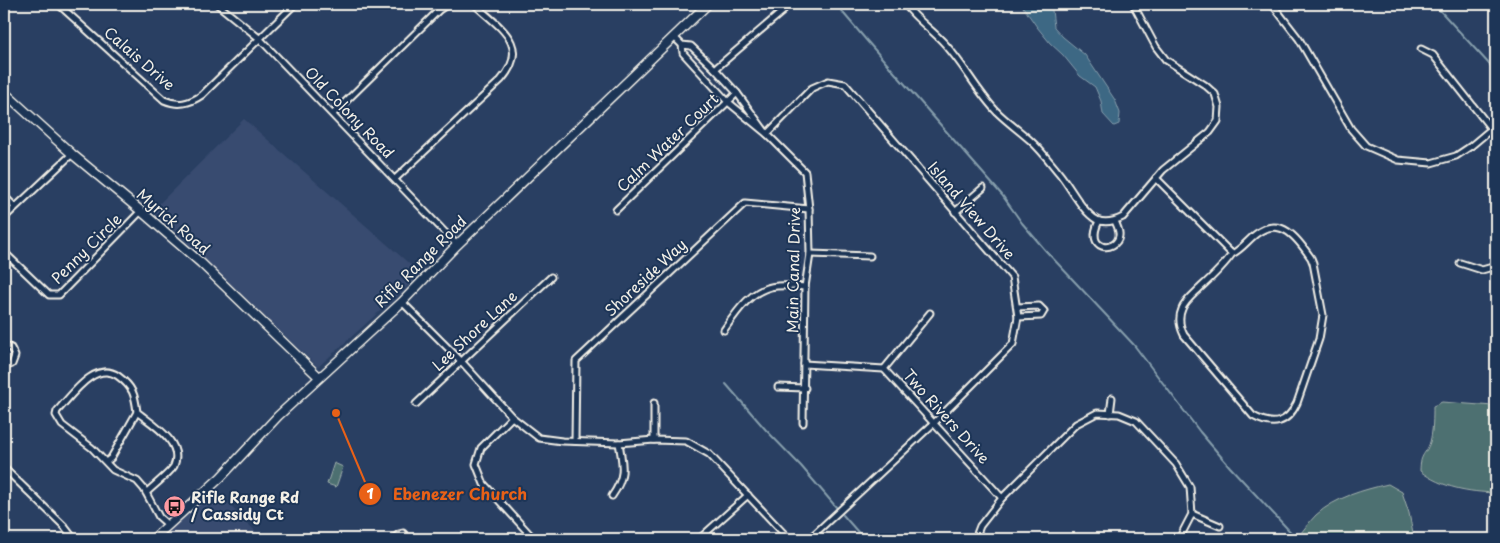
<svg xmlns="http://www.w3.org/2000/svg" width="1500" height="543" viewBox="0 0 1500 543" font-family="'Playpen Sans',sans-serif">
	<rect width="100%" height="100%" fill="#293f62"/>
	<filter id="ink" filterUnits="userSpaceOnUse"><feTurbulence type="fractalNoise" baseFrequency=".02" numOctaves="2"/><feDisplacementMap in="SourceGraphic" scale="10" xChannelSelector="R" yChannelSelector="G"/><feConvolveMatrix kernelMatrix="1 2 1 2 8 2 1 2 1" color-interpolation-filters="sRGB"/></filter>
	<g filter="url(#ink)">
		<g fill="#384b70">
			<path d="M244,119L421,274L318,367L153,210Z"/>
			<path d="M216,491L263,539H159L179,521Z"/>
		</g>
		<g fill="#4e7071" stroke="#a1b0ac">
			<path d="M1442,402L1493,406L1496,405V493C1469,492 1442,488 1420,471C1420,453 1426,455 1430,442C1433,430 1433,418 1433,406Z"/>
			<path d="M334,463L343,467L336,487L327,484Z"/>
			<path d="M1388,484L1402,492L1409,513L1414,539H1296C1303,531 1309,522 1316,515C1336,497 1363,490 1388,484Z"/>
		</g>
		<path fill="#3d6784" stroke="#869eac" d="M1021,4H1047L1052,10L1054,27L1063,37L1085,55L1115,100L1120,113L1119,124L1114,126L1103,114L1101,101L1095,87L1080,76L1063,55L1050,43L1037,27Z"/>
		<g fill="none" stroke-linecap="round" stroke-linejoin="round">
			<g stroke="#869eac" stroke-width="2">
				<path d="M838,4L844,14L867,41L1002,195L1022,223L1046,251L1134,345L1200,432L1230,467L1297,539"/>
				<path d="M1434,4L1490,65L1496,74"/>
				<path d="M726,384L766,430L801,466L836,507"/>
				<path d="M843,515L864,539"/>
			</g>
			<defs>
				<g id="street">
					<path d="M58,4L164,100C178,106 189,104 202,95L295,4"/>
					<path d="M217,4L259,38L457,245"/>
					<path d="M905,4C917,21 932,29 945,44C964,65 977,91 996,111C1007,122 1020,131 1031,141C1041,150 1050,162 1059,173C1070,186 1082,212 1097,220C1106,224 1115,221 1123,217L1163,170L1210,132L1218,121L1219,107L1215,94L1205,85L1166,60L1156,47L1133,4"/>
					<path d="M1272,4L1299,39L1351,129L1366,146L1398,160L1431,163L1456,156L1471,146L1496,125"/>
					<path d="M674,37L682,45L691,46L715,69L737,93L767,134L728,102L683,53L682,45"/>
					<path d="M1421,49L1433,55L1496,135"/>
					<path d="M715,69L783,11"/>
					<path d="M333,114L439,10L448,4"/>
					<path d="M1156,178L1232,254C1242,249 1247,241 1256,234C1281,215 1298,239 1311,258L1313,263L1323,315L1319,339L1297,403C1287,424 1273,427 1253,416L1184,335C1180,327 1178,318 1182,309C1185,301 1194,294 1200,288C1212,277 1223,267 1232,254"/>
					<path d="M395,179L501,80C532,45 499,27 474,4"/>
					<path d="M4,196L15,207"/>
					<path d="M616,210L737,93"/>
					<path d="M955,212L983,188"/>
					<path d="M4,218L72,154"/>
					<path d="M1099,221C1084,251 1116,253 1119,236C1120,231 1117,226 1115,221"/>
					<path d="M4,252L49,295H59L141,211"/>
					<path d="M810,254L870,256"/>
					<path d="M1460,263L1482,270L1496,266"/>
					<path d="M402,302L461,361L512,417L539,438L562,441L619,443L654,440L686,441L709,454L789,539"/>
					<path d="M1017,307L1039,306L1044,311L1041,316L1018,317"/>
					<path d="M724,330C737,311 752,288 777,286C786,285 796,286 805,287"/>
					<path d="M4,345L11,348L15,356L12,364L4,367"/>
					<path d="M804,364L884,369L1002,498"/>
					<path d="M884,369L930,313"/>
					<path d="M778,387L805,388"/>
					<path d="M416,404L551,277"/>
					<path d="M1110,414L1112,398"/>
					<path d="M512,417L481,448L476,464L484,484L534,539"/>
					<path d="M803,423L805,287L810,254L809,209L805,172L767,134L812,88L828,81L845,84L1012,277L1018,317L1013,344L934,423L809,539"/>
					<path d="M654,440V403"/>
					<path d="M575,441L576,361L745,203L809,209"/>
					<path d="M106,462L111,458L137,412"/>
					<path d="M4,468L64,526L74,539"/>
					<path d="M146,493C153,486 170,473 174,466C184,442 152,424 137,412C135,395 133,387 118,376C95,360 72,395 57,411L56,415L62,425L92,448L113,470L137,481L144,489L159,517L168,525"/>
					<path d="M612,496C626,476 623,466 619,443"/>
					<path d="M1192,514L1220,526"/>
					<path d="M393,539L399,534L403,533L409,539"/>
					<path d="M699,539L748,495"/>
					<path d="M975,539L980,526L1002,498L1076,424L1097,413L1119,414L1136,421L1176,464L1190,487L1192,514L1179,539"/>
				</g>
				<g id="secondary">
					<path d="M4,92L72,154L141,211L201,263L319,377"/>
					<path d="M153,539L221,477L278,416L402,302L457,245L708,4"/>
				</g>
			</defs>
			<use href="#street" stroke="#f4f1e8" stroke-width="9"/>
			<use href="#secondary" stroke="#f4f1e8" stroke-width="11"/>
			<use href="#street" stroke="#1d3557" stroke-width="5"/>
			<use href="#secondary" stroke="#1d3557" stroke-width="8"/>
		</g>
	</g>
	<defs>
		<symbol id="bus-disc" viewBox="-11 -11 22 22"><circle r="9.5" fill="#ff9aa2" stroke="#1d3557"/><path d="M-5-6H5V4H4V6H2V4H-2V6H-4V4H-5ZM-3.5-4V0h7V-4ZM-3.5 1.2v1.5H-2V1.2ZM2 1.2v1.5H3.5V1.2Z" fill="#111"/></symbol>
	</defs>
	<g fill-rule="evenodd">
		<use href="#bus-disc" x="162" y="494" width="25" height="25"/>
	</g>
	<g text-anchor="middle" stroke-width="4" stroke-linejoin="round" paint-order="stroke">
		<g font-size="15" fill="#f4f1e8" stroke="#1d3557">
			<text transform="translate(139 59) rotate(41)" y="5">Calais Drive</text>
			<text transform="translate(349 113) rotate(46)" y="5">Old Colony Road</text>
			<text transform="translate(668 143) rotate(-44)" y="5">Calm Water Court</text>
			<text transform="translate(971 211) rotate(49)" y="5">Island View Drive</text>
			<text transform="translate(173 222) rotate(41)" y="5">Myrick Road</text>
			<text transform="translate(87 249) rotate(-45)" y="5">Penny Circle</text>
			<text transform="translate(421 262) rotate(-45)" y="5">Rifle Range Road</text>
			<text transform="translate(794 270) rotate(-89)" y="5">Main Canal Drive</text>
			<text transform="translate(646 278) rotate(-43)" y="5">Shoreside Way</text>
			<text transform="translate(475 331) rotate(-43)" y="5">Lee Shore Lane</text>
			<text transform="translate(946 417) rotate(48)" y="5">Two Rivers Drive</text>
		</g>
		<g font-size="15" font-weight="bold" fill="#f4f1e8" stroke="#1d3557" text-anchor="start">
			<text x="191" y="503">Rifle Range Rd<tspan x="191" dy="17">/ Cassidy Ct</tspan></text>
		</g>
	</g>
	<path fill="none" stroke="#e96117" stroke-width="2" d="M336 413L370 494"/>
	<g fill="#e96117" stroke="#1d3557" stroke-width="2">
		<circle cx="336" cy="413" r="5"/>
		<circle cx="370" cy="494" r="12"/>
	</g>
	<g font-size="15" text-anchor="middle" font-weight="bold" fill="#fff">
		<text x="370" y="499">1</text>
	</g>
	<g font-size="16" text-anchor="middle" font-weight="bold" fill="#e96117" stroke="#1d3557" stroke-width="4" stroke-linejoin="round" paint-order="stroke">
		<text x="460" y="500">Ebenezer Church</text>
	</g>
	<rect width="1500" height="543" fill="none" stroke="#1d3557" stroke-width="20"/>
	<rect x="10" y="10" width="1480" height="523" fill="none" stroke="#f4f1e8" stroke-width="2" filter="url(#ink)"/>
</svg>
